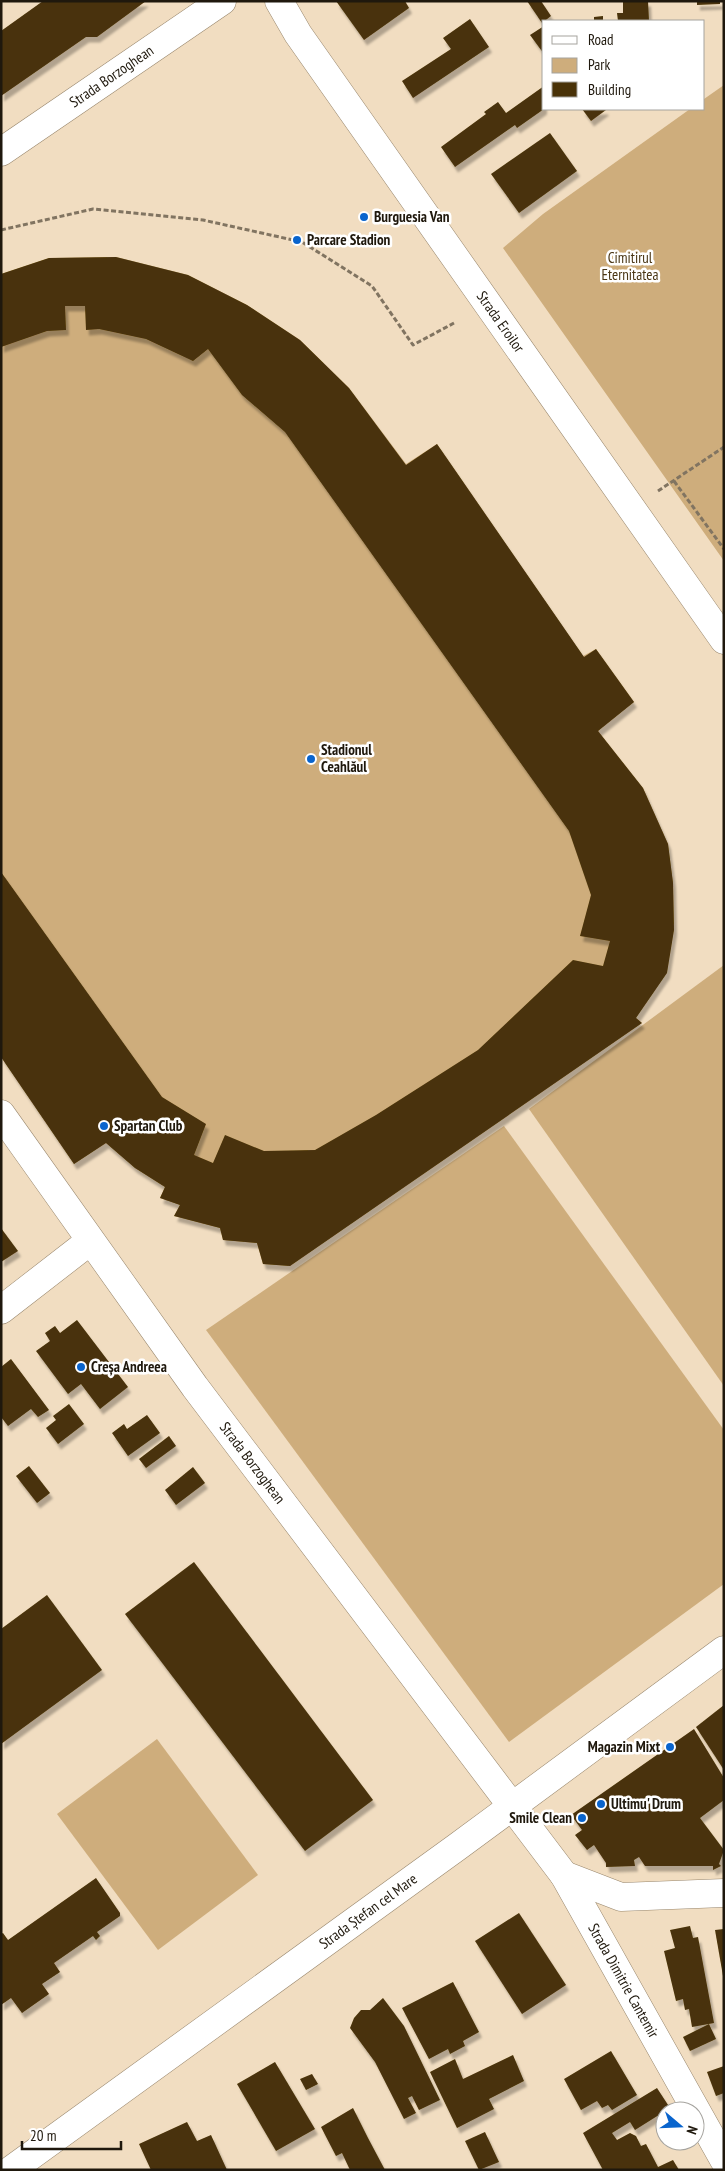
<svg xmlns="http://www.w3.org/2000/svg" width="725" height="2171" viewBox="0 0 725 2171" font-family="'PT Sans Narrow',sans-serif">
	<defs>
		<filter id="shadow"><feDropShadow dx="3" dy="5.5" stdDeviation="1" flood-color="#0004"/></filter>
	</defs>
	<rect width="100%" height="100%" fill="#f1ddc1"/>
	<g fill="#cead7c">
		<path d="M724,85V561L503,248L543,214L690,109H704V99Z"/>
		<path d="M116,257L188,275L247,305L300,340L349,388L406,464L437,444L583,656L596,649L634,702L598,731L643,788L668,844L673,883L674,930L636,1018L642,1023L290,1266L263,1264L257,1243L223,1240L220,1228L174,1216L180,1205L160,1198L165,1187L135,1168L106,1143L74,1164L1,1057V274L49,258Z"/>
		<path d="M724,965V1386L529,1109Z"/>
		<path d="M504,1126L724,1430V1584L509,1742L206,1330Z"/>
		<path d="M157,1739L258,1875L158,1950L57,1814Z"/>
	</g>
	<g fill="#493208" filter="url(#shadow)">
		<path d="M43,1H146L97,37H86L1,96V31Z"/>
		<path d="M336,1H405L409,8L364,40Z"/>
		<path d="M527,1H541L551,16L542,23Z"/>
		<path d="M623,1H648L649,21H618L617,13H623Z"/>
		<path d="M697,1H720V4L697,5Z"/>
		<path d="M603,16V21H594V17Z"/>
		<path d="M470,19L489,47L413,98L402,81L451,49L443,38Z"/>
		<path d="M544,26V54L530,35Z"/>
		<path d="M544,86V109L517,128L515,125L455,167L441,147L486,114L484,112L498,102L506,113Z"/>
		<path d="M582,109H605L606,110L591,121Z"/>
		<path d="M550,133L577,171L519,213L491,174Z"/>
		<path d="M116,257L188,275L247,305L300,340L349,388L406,465L437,444L584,657L596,649L634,702L598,731L643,788L668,844L673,883L674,930L667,973L636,1018L642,1023L290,1266L263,1264L257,1243L223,1240L220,1228L174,1216L180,1205L160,1198L165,1187L135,1168L106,1143L74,1164L1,1057V872L162,1097L206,1124L194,1155L213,1163L225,1135L264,1151L315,1150L376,1115L478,1050L573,960L603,966L610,941L580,936L591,895L569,831L285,432L242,395L208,349L193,361L146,339L99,329L86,330L85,306H65L66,330L47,331L1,347V274L49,258Z"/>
		<path d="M1,1228L18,1251L1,1262Z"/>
		<path d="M77,1320L128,1387L100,1409L81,1384L68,1394L36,1351L50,1341L45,1333L55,1326L60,1333Z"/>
		<path d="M11,1359L49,1410L38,1417L31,1409L8,1426L1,1417V1367Z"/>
		<path d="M69,1404L84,1424L58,1444L46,1428L56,1420L53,1416Z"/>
		<path d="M147,1415L160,1433L128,1456L112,1433L124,1424L127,1429Z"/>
		<path d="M169,1436L176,1446L146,1468L139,1459Z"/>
		<path d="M29,1466L50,1493L37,1503L16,1476Z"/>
		<path d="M193,1467L205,1483L176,1505L165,1490Z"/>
		<path d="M194,1562L373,1800L305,1851L125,1614Z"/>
		<path d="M47,1595L102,1670L1,1744V1629Z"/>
		<path d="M724,1705V1770L696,1727Z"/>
		<path d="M694,1729L724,1778V1800L700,1818L724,1850L719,1864L721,1866L713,1870V1866H645L639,1857L634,1860L635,1866L606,1867V1863L594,1845L587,1850L575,1835L582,1830L571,1815Z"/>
		<path d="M96,1878L120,1913V1916L97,1932L100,1936L96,1940L93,1936L54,1963L60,1972L42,1984L49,1994L22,2013L11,1998L1,2005V1934L3,1933L8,1940Z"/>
		<path d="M519,1913L566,1985L522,2014L475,1941Z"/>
		<path d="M690,1926L693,1938L698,1937L714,2023L692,2027L689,2009L685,2010L683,1999L676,2001L664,1951L675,1948L670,1930Z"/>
		<path d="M724,1929V1976H723L715,1930Z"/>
		<path d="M453,1982L479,2032L463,2041L465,2046L450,2054L448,2049L429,2059L402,2008Z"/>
		<path d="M383,1998L404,2026L440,2100L419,2110L412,2096L408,2098L416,2113L404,2119L375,2062L350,2028L354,2018L361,2010H370Z"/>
		<path d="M709,2024L716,2039L690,2051L683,2037Z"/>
		<path d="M611,2051L637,2095L612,2110L608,2105L602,2108L597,2101L581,2110L564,2079Z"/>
		<path d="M513,2055L524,2081L489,2099L494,2109L457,2128L430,2072L455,2059L463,2079Z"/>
		<path d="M275,2062L315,2129L276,2151L237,2084Z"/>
		<path d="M724,2066V2093L716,2096L707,2072Z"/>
		<path d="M312,2074L318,2084L306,2090L300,2079Z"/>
		<path d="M657,2088L670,2108L635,2130L630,2122L612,2133L617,2140L630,2133L636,2136L641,2146L646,2144L658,2167L673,2160L679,2170H603L583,2133Z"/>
		<path d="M353,2108L368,2138L385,2170H350L342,2153L336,2156L321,2127Z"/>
		<path d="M187,2122L197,2141L211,2135L227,2170H151L139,2144Z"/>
		<path d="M485,2132L499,2162L479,2170L465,2141Z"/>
	</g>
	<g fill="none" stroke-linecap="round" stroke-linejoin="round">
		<defs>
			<g id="minor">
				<path id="s1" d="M279,1L298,34L724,640"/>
				<path id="s2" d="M1,152L222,1"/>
				<path id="s3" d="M1,1114L195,1387L564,1875L724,2160"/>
				<path d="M1,1310L90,1241"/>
				<path d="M564,1875L621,1897L724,1893"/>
				<path id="s4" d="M11,2170L457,1847L724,1650"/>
			</g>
		</defs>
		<use href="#minor" stroke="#99876d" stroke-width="29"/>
		<g stroke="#817461" stroke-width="3" stroke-dasharray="5 2.5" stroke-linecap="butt">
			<path d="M1,230L93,209L203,220L302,242L372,286L413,345L454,323"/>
			<path d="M674,481L724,549"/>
			<path d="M658,491L724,447"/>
		</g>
		<use href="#minor" stroke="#fff" stroke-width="28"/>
	</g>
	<g fill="#0964cd" stroke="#fff" stroke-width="2">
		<circle cx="364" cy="217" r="5"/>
		<circle cx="297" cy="240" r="5"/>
		<circle cx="311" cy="759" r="5"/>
		<circle cx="104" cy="1126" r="5"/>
		<circle cx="81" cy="1367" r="5"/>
		<circle cx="670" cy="1747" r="5"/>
		<circle cx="601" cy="1804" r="5"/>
		<circle cx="582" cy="1818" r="5"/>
	</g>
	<g text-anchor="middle" stroke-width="5" stroke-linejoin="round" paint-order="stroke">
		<g font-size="15" fill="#1f180d" stroke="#fff">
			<text dy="5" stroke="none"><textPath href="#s2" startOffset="134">Strada Borzoghean</textPath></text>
			<text dy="5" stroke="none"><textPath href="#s1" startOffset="390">Strada Eroilor</textPath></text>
			<text dy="5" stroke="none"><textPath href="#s3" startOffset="430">Strada Borzoghean</textPath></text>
			<text dy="5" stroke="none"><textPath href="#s4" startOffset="441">Strada Ștefan cel Mare</textPath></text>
			<text dy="5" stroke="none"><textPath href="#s3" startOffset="1068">Strada Dimitrie Cantemir</textPath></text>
		</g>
		<g font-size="15" font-weight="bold" fill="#1f180d" stroke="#fff" text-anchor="start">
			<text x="374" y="222">Burguesia Van</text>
			<text x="307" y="245">Parcare Stadion</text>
			<text x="321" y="755">Stadionul<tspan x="321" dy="17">Ceahlăul</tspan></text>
			<text x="114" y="1131">Spartan Club</text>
			<text x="91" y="1372">Creșa Andreea</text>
			<text x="660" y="1752" text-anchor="end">Magazin Mixt</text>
			<text x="611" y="1809">Ultimu' Drum</text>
			<text x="572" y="1823" text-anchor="end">Smile Clean</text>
		</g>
		<g font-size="15" fill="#4a3615" stroke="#fff">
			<text x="630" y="263">Cimitirul<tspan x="630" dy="17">Eternitatea</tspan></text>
		</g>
	</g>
	<rect width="725" height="2171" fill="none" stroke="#1f180d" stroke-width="5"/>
	<rect x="542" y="20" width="162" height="90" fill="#ffffff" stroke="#a5a39e"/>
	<rect x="552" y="36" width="25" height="8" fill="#ffffff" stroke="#a5a39e"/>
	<text x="588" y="45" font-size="15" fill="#1f180d">Road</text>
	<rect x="552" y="58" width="25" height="15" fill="#cead7c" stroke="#a5a39e"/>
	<text x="588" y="70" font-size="15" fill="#1f180d">Park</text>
	<rect x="552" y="82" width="25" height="15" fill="#493208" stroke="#a5a39e"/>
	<text x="588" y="95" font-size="15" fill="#1f180d">Building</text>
	<g transform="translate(680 2126) rotate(109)"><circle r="24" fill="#ffffff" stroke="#a5a39e"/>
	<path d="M0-4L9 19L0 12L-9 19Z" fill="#0964cd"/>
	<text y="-8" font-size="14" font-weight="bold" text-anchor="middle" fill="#1f180d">N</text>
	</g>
	<path d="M22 2141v8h99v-8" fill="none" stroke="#1f180d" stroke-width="2.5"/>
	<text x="30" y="2141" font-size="15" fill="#1f180d" stroke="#ffffff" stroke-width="4" paint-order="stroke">20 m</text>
</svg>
